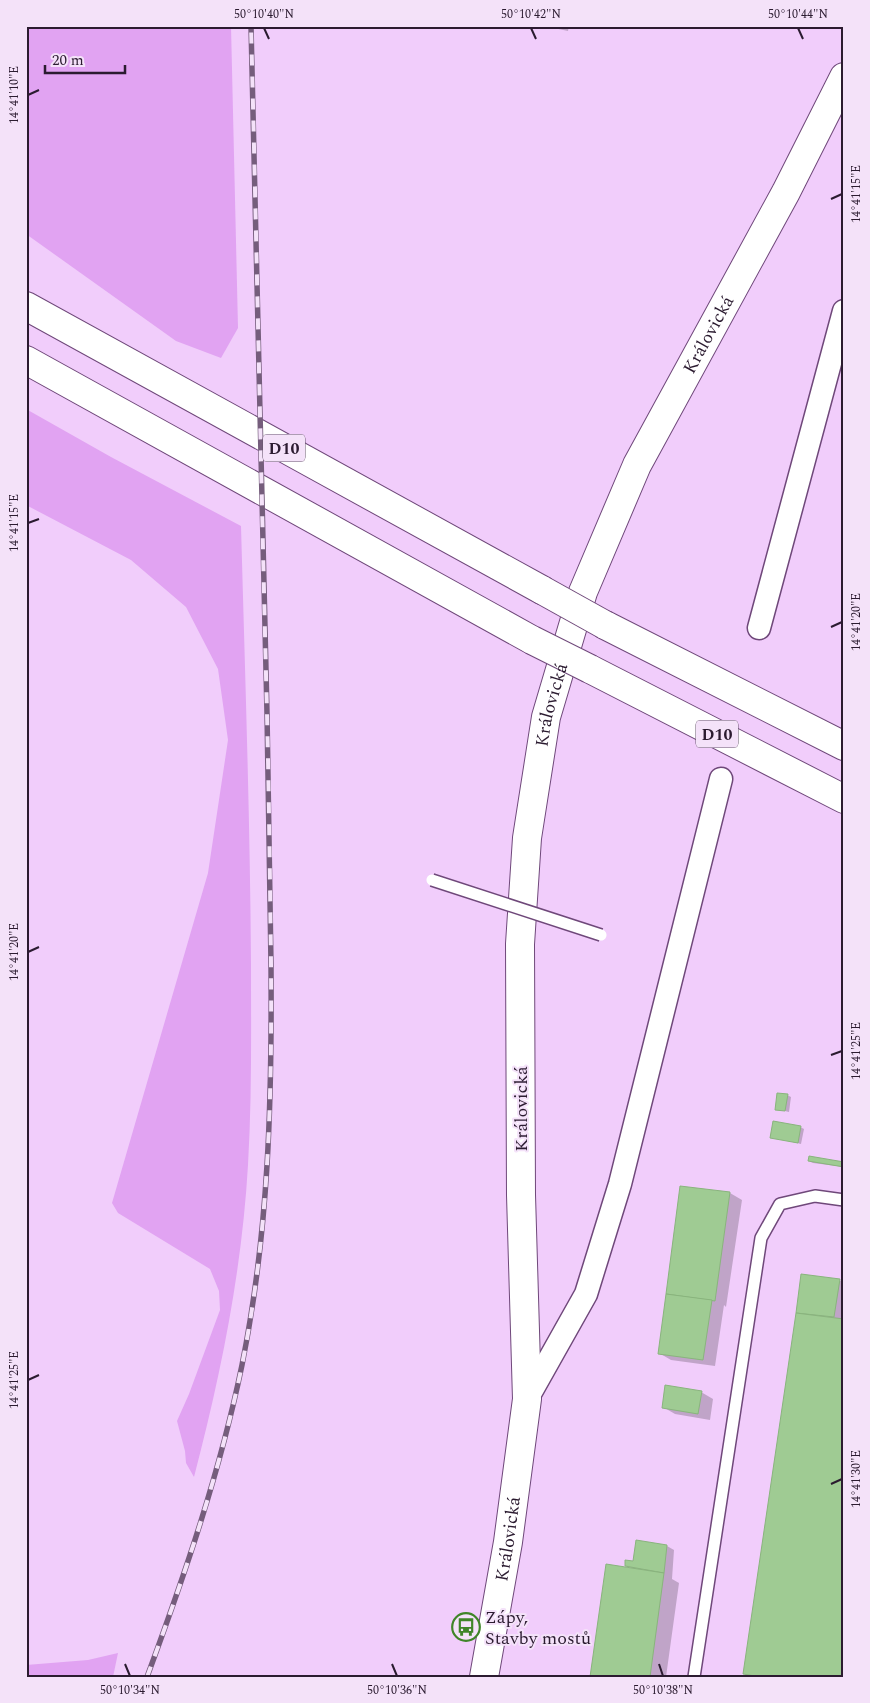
<svg xmlns="http://www.w3.org/2000/svg" width="870" height="1703" viewBox="0 0 870 1703" font-family="Spectral,serif">
	<rect width="100%" height="100%" fill="#f1cdfb"/>
	<g fill="#e1a3f2">
		<path d="M26,26H231L238,328L221,358L176,341L26,234Z"/>
		<path d="M26,409L111,457L241,526C245,672 250,817 251,963C251,1030 252,1098 248,1165C242,1270 221,1374 194,1477L186,1463L185,1451L177,1421L189,1394L220,1310L219,1291L210,1269L118,1213L112,1203L208,873L228,740L218,669L186,607L131,560L26,505Z"/>
		<path d="M118,1653L113,1677H26V1665L88,1660Z"/>
	</g>
	<g fill="#0003">
		<path d="M544,26H569L568,31Z"/>
		<path d="M787,1095L791,1097L789,1112L776,1109Z"/>
		<path d="M800,1127L804,1129L801,1144L771,1137Z"/>
		<path d="M809,1161L844,1163V1167L813,1163Z"/>
		<path d="M681,1187L730,1193L742,1200L726,1307L724,1305L715,1366L671,1360L659,1353Z"/>
		<path d="M839,1280L844,1283V1305L841,1320L844,1677H750L745,1674L801,1314L797,1312Z"/>
		<path d="M701,1392L713,1399L710,1420L675,1414L663,1407Z"/>
		<path d="M667,1546L674,1550L672,1579L679,1583L666,1677H591L633,1569L626,1565L634,1563Z"/>
	</g>
	<g fill="#9fcb93" stroke="#89b47d">
		<path d="M777,1093L788,1094L785,1111L775,1110Z"/>
		<path d="M773,1121L801,1126L798,1143L770,1138Z"/>
		<path d="M809,1156L844,1162V1167L808,1161Z"/>
		<path d="M680,1186L730,1192L715,1301L666,1294Z"/>
		<path d="M801,1274L840,1279L834,1317L796,1313Z"/>
		<path d="M666,1294L712,1300L703,1360L658,1354Z"/>
		<path d="M796,1313L844,1319V1677H761L743,1674Z"/>
		<path d="M665,1385L702,1391L698,1414L662,1408Z"/>
		<path d="M636,1540L667,1545L664,1573L625,1566V1560L633,1561Z"/>
		<path d="M606,1564L664,1573L650,1677H590Z"/>
	</g>
	<g fill="none" stroke-linecap="round" stroke-linejoin="round">
		<defs>
			<path id="lane" d="M694,1677L761,1238L780,1204L815,1196L844,1200"/>
			<g id="street">
				<path d="M759,628L844,311"/>
				<path d="M527,1399L586,1294L620,1184L721,779"/>
			</g>
			<g id="secondary">
				<path id="s1" d="M484,1677L508,1542L527,1399L521,1195L520,944L527,838L546,717L583,592L637,465L786,192L844,77"/>
			</g>
			<g id="highway">
				<path d="M26,306L542,590"/>
				<path d="M26,360L532,640"/>
				<path d="M605,625L844,746"/>
				<path d="M590,669L844,799"/>
			</g>
		</defs>
		<use href="#lane" stroke="#6f487a" stroke-width="14"/>
		<use href="#street" stroke="#6f487a" stroke-width="25"/>
		<use href="#secondary" stroke="#6f487a" stroke-width="30"/>
		<use href="#highway" stroke="#6f487a" stroke-width="30"/>
		<use href="#lane" stroke="#fff" stroke-width="11"/>
		<use href="#street" stroke="#fff" stroke-width="22"/>
		<use href="#secondary" stroke="#fff" stroke-width="28"/>
		<use href="#highway" stroke="#fff" stroke-width="28"/>
		<defs>
			<path id="rail" d="M147,1677C185,1574 220,1472 242,1365C269,1231 272,1100 271,964C270,881 269,797 267,713C261,484 257,255 251,26"/>
		</defs>
		<use href="#rail" stroke="#755d7c" stroke-width="5.5"/>
		<use href="#rail" stroke="#f4e2f9" stroke-width="4" stroke-dasharray="11" stroke-linecap="butt"/>
		<defs>
			<path id="lane-bridge" d="M432,880L601,935"/>
			<g id="highway-bridge">
				<path d="M542,590L605,625"/>
				<path d="M532,640L590,669"/>
			</g>
		</defs>
		<use href="#lane-bridge" stroke="#6f487a" stroke-width="14" stroke-linecap="butt"/>
		<use href="#highway-bridge" stroke="#6f487a" stroke-width="30" stroke-linecap="butt"/>
		<use href="#lane-bridge" stroke="#fff" stroke-width="11"/>
		<use href="#highway-bridge" stroke="#fff" stroke-width="28"/>
	</g>
	<path fill="none" stroke="#2b1b30" stroke-width="2" d="M264,28L269,39M531,28L536,39M798,28L803,39M28,95L39,90M831,199L842,194M28,523L39,519M831,627L842,622M28,952L39,947M831,1055L842,1051M28,1380L39,1375M831,1484L842,1479M125,1664L130,1676M392,1664L397,1676M659,1664L663,1676"/>
	<defs>
		<symbol id="bus-ring" viewBox="-11 -11 22 22"><circle r="9.5" fill="#f4e2f9" stroke="#408529" stroke-width="1.5"/><path d="M-5-6H5V4H4V6H2V4H-2V6H-4V4H-5ZM-3.5-4V0h7V-4ZM-3.5 1.2v1.5H-2V1.2ZM2 1.2v1.5H3.5V1.2Z" fill="#408529"/></symbol>
	</defs>
	<g fill-rule="evenodd">
		<use href="#bus-ring" x="450" y="1611" width="32" height="32"/>
	</g>
	<g text-anchor="middle" stroke-width="4" stroke-linejoin="round" paint-order="stroke">
		<g fill="#f4e2f9" stroke="#67576c" stroke-width="1">
			<rect x="263" y="434.5" width="42" height="27" rx="4"/>
			<rect x="696" y="720.5" width="42" height="27" rx="4"/>
		</g>
		<g font-size="16" font-weight="bold" fill="#2b1b30">
			<text x="284" y="454">D10</text>
			<text x="717" y="740">D10</text>
		</g>
		<g font-size="18" fill="#2b1b30" stroke="#f4e2f9">
			<text dy="6" stroke="none"><textPath href="#s1" startOffset="1382">Královická</textPath></text>
			<text dy="6" stroke="none"><textPath href="#s1" startOffset="978">Královická</textPath></text>
			<text transform="translate(521 1109) rotate(-90)" y="6">Královická</text>
			<text dy="6" stroke="none"><textPath href="#s1" startOffset="140">Královická</textPath></text>
		</g>
		<g font-size="18" fill="#2b1b30" stroke="#f4e2f9" text-anchor="start">
			<text x="485" y="1623">Zápy,<tspan x="485" dy="21">Stavby mostů</tspan></text>
		</g>
	</g>
	<rect width="870" height="1703" fill="none" stroke="#f4e2f9" stroke-width="55"/>
	<path d="M45 65v8h80v-8" fill="none" stroke="#2b1b30" stroke-width="2.5"/>
	<text x="52" y="65" font-size="15" fill="#2b1b30" stroke="#f4e2f9" stroke-width="4" paint-order="stroke">20 m</text>
	<rect x="28" y="28" width="814" height="1648" fill="none" stroke="#2b1b30" stroke-width="2"/>
	<g font-size="12" text-anchor="middle" fill="#2b1b30">
		<text x="264" y="18">50°10'40"N</text>
		<text x="531" y="18">50°10'42"N</text>
		<text x="798" y="18">50°10'44"N</text>
		<text transform="translate(14 95) rotate(-90)" y="4">14°41'10"E</text>
		<text transform="translate(856 194) rotate(-90)" y="4">14°41'15"E</text>
		<text transform="translate(14 523) rotate(-90)" y="4">14°41'15"E</text>
		<text transform="translate(856 622) rotate(-90)" y="4">14°41'20"E</text>
		<text transform="translate(14 952) rotate(-90)" y="4">14°41'20"E</text>
		<text transform="translate(856 1051) rotate(-90)" y="4">14°41'25"E</text>
		<text transform="translate(14 1380) rotate(-90)" y="4">14°41'25"E</text>
		<text transform="translate(856 1479) rotate(-90)" y="4">14°41'30"E</text>
		<text x="130" y="1694">50°10'34"N</text>
		<text x="397" y="1694">50°10'36"N</text>
		<text x="663" y="1694">50°10'38"N</text>
	</g>
</svg>
